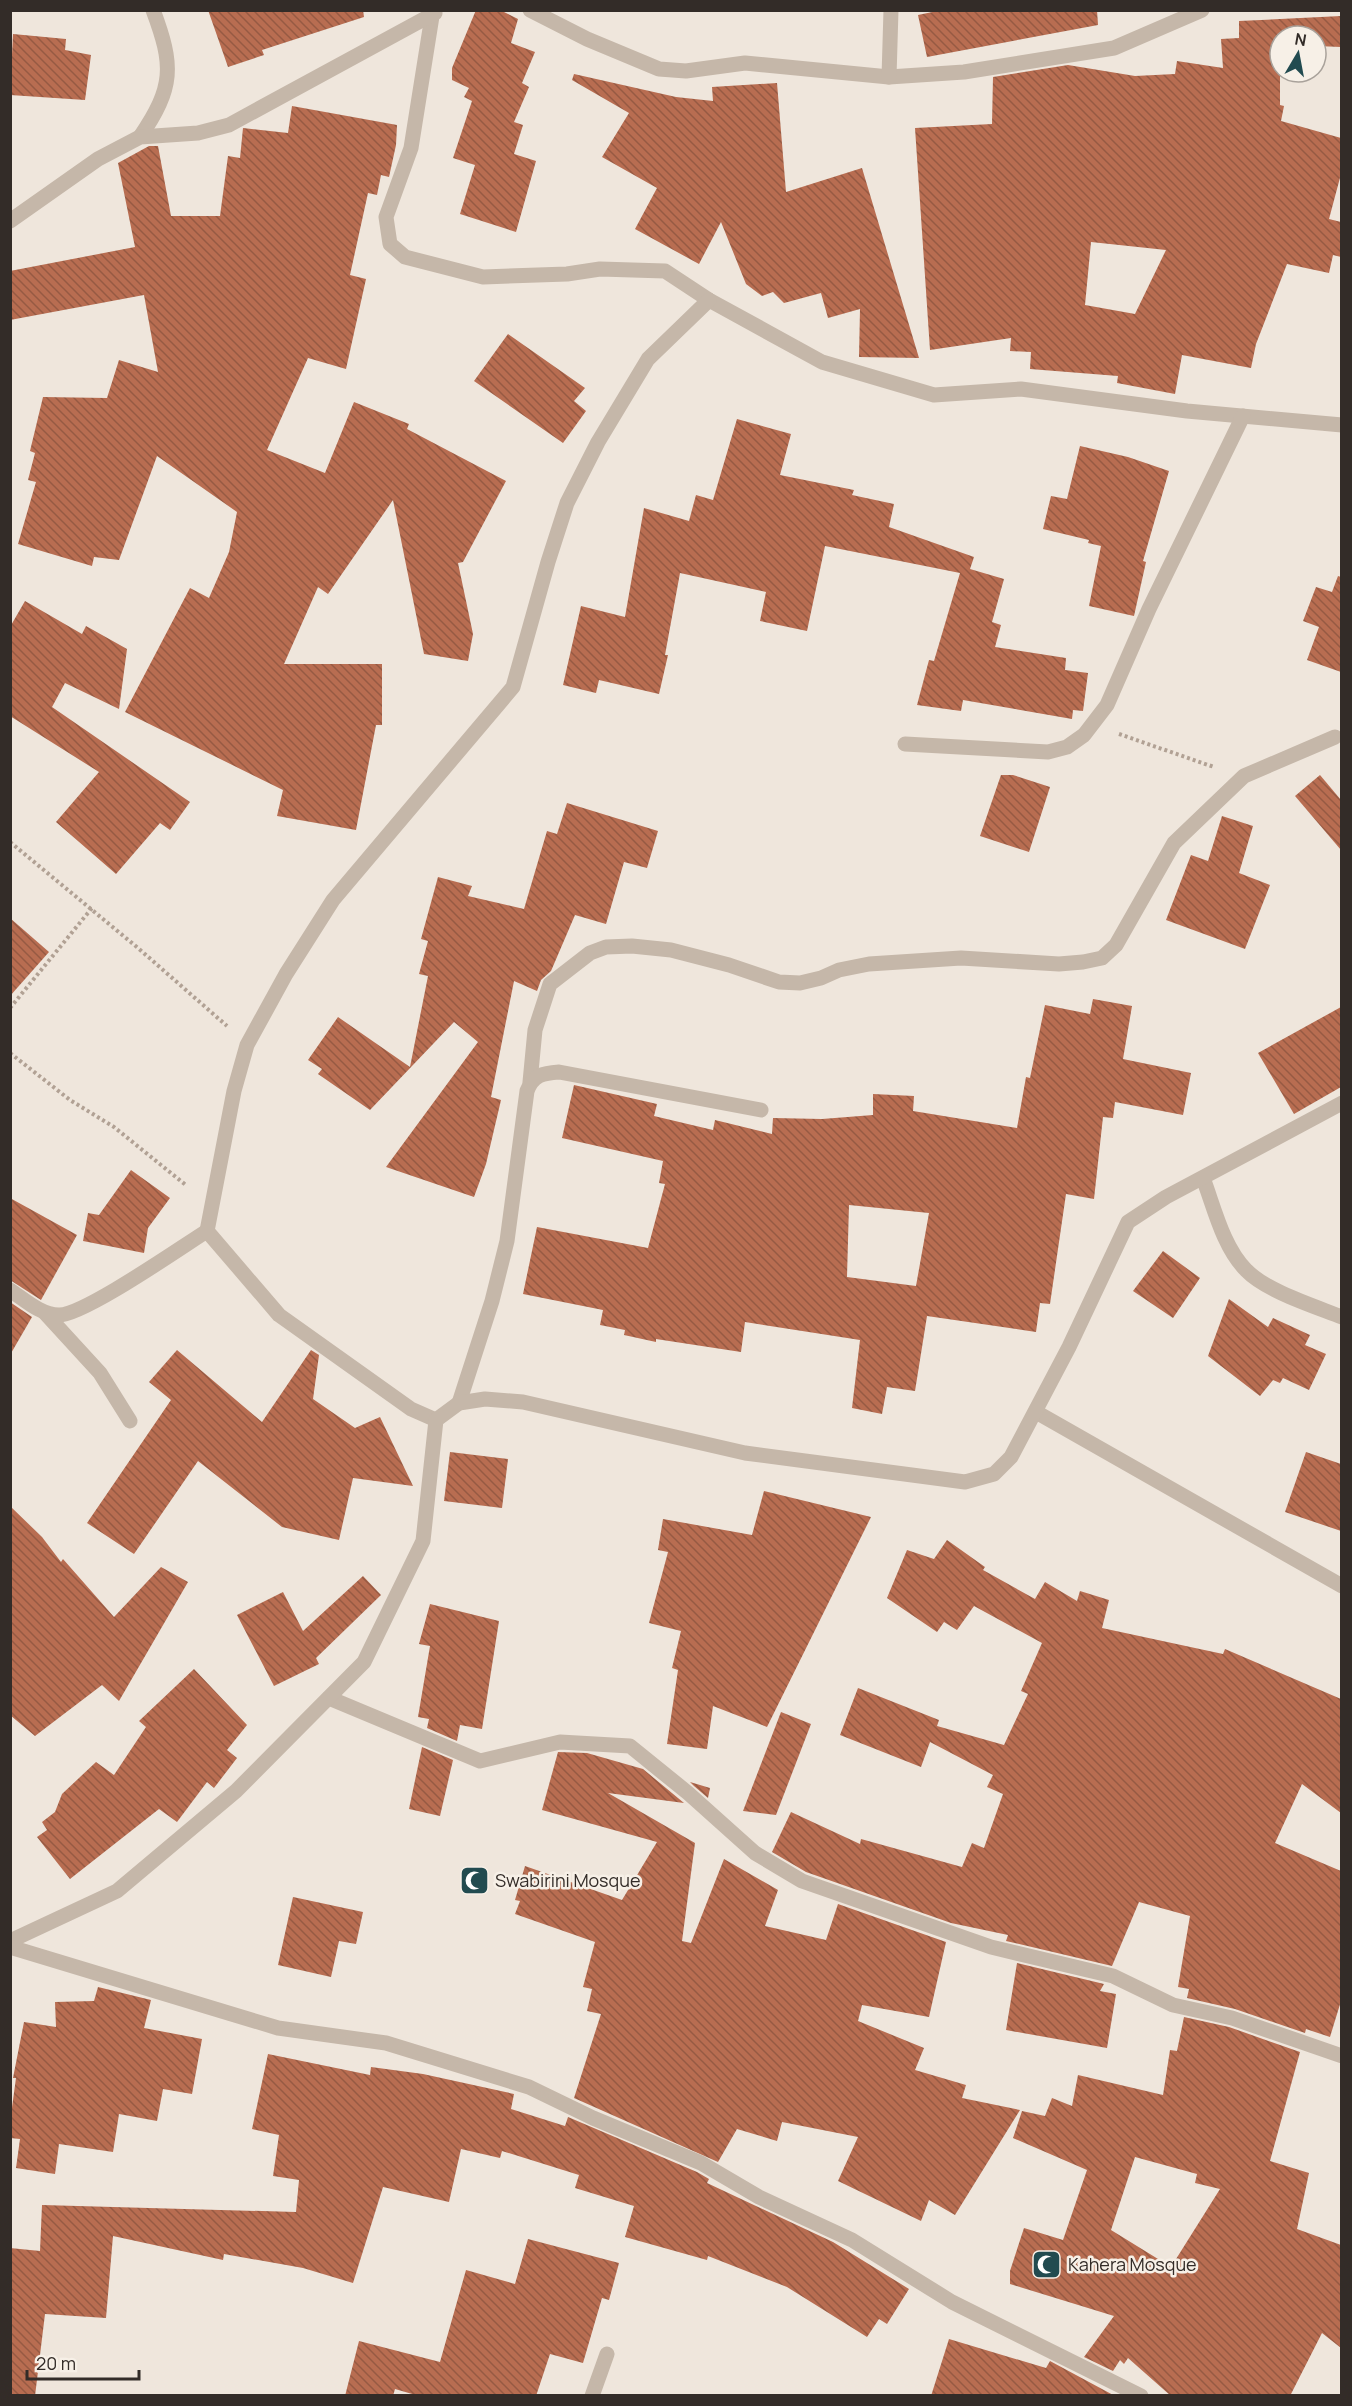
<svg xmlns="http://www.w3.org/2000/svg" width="1352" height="2406" viewBox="0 0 1352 2406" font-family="Manrope,sans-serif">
	<defs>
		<pattern id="building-back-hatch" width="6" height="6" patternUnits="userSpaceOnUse" patternTransform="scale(1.5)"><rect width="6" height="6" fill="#b86d51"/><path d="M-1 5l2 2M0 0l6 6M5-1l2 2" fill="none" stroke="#965a43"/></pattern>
	</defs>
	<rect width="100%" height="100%" fill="#efe6dc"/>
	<g fill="url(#building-back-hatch)" fill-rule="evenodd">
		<path d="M208,10H363L364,17L262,50L264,55L228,67Z"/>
		<path d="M476,10H500L518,19L511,43L535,52L522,83L529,87L514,122L523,125L514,154L536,161L516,232L460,214L475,165L453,158L472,101L464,97L469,88L452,80V68Z"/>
		<path d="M942,10H1097L1098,25L927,57L918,15Z"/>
		<path d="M1341,16V47L1316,46V36H1280V105L1284,106L1281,121L1341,138V174L1329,219L1341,222V257L1333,255L1329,273L1287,264L1256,344L1251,368L1182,355L1175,394L1117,383L1118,376L1030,369L1031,352L1010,351L1011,338L930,350L915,128L992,124L993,77L1068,65L1135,76L1175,74L1177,61L1223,68L1221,39L1239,38V21ZM1091,242L1166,250L1135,314L1085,305Z"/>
		<path d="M13,34L66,39L65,50L91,55L85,100L10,95Z"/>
		<path d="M574,74L676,97L713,101L712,87L777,83L786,192L862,168L919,358L859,357L860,309L828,318L821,293L784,303L773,292L762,296L746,284L721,222L699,264L635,229L657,188L602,157L629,113L572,80Z"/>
		<path d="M292,106L397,125L396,145L389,177L381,175L377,195L368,193L350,275L366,279L346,369L308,358L267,450L325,473L354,402L409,424L407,429L506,481L463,562L458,563L473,634L468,661L424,654L393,500L328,594L318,587L284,664H382V725H376L356,830L277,816L283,790L125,712L190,588L209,598L229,552L237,512L157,456L119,560L94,557L92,566L18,544L36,482L28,480L35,453L30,451L43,397L107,398L119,360L158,372L144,295L10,320V271L135,247L118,163L149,146H158L171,216H220L228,156L240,158L243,128L288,133Z"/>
		<path d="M508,334L585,388L574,401L586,411L563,443L474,381Z"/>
		<path d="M737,419L791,434L780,475L854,490L852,495L894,504L889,527L974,557L970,569L1004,579L992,622L1001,625L995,647L1066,658L1065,670L1088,673L1083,711L1073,710L1072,719L963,700L961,711L917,705L929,660L934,661L960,573L825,546L807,631L760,621L766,592L680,573L665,655H668L659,694L599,680L596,693L563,685L581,606L625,617L644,508L689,521L696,495L713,500Z"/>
		<path d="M1080,446L1128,457L1169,471L1143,561L1146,562L1134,616L1089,606L1101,546L1088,543L1089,540L1043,529L1051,496L1067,499Z"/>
		<path d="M1338,576L1341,577V672L1307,660L1319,627L1303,621L1316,587L1332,592Z"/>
		<path d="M25,601L82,634L86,626L127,649L119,709L65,683L52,707L190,802L170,830L160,823L116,874L56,822L99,772L10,716V627Z"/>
		<path d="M1001,775H1013L1050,787L1029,852L980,836Z"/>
		<path d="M1320,775L1341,800V850L1295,796Z"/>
		<path d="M567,803L658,831L647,868L624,862L606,924L575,915L551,971L541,980L537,991L514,981L491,1097L501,1100L486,1164L474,1197L386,1167L478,1042L454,1022L370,1110L318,1074L322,1069L308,1060L338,1017L410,1067L428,976L419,974L428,941L421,939L438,877L472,886L468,896L524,909L547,831L557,834Z"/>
		<path d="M1222,816L1253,826L1239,873L1270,885L1245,949L1166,920L1191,855L1208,861Z"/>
		<path d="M10,918L49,952L10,996Z"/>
		<path d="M1093,999L1132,1006L1123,1059L1191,1073L1183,1115L1115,1102L1113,1118L1103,1117L1094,1199L1066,1194L1050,1304L1040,1303L1036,1332L927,1316L915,1391L887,1387L882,1414L852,1408L860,1340L745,1322L741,1352L656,1339V1342L624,1335L625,1330L600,1325L603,1310L523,1294L537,1227L648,1248L665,1184L659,1183L663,1161L562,1138L574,1085L657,1104L654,1116L713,1130L715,1120L772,1134L773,1118L822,1119L873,1115V1094L914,1096L913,1111L1017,1128L1026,1077L1030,1078L1045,1005L1090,1014ZM849,1205L929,1213L916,1286L847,1277Z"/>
		<path d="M1341,1007V1087L1294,1114L1258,1053Z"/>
		<path d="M131,1170L170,1198L148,1228L144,1253L83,1241L88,1213L99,1215Z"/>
		<path d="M10,1198L77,1235L41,1300L10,1280Z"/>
		<path d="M1163,1251L1200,1278L1173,1318L1133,1291Z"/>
		<path d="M1229,1299L1268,1327L1273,1318L1310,1335L1305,1345L1326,1354L1309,1390L1283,1378L1280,1383L1273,1380L1260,1396L1208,1356Z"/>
		<path d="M10,1302L32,1317L10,1355Z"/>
		<path d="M177,1350L262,1422L311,1350L319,1355L313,1399L355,1428L380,1417L413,1486L353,1478L339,1540L282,1527L198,1461L134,1554L87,1523L171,1400L149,1382Z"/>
		<path d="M450,1452L508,1459L502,1508L444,1501Z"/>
		<path d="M1306,1452L1341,1464V1531L1285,1512Z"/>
		<path d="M764,1491L871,1517L767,1727L713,1706L707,1749L667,1744L678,1670L672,1668L681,1631L649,1623L668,1552L658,1550L663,1519L752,1535Z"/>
		<path d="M10,1506L42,1537L61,1562L63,1559L114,1617L161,1567L188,1582L119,1701L102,1685L35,1736L10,1715Z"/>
		<path d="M947,1540L985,1567L983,1570L1035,1599L1045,1582L1077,1601L1080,1591L1109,1600L1102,1628L1223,1654L1225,1649L1341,1699V1813L1302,1784L1275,1843L1341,1871V2001L1330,2037L1306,2029L1305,2033L1235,2009L1187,1998L1189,1989L1178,1987L1190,1916L1139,1902L1112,1966L1006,1941L1008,1935L951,1923L806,1872L772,1852L791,1812L860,1844L861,1839L962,1867L972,1843L984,1848L1003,1794L987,1787L993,1775L930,1742L921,1767L840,1735L858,1688L939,1720L937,1726L1004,1745L1028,1694L1021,1691L1042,1643L974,1606L957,1630L944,1622L937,1632L887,1598L907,1550L934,1559Z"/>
		<path d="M363,1576L381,1595L316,1658L319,1664L274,1686L237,1615L283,1592L303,1631Z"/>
		<path d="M430,1604L499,1621L482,1729L460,1725L457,1741L427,1728L429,1719L418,1717L430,1646L419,1644Z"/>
		<path d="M194,1669L247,1725L227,1750L237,1758L214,1788L207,1782L177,1822L159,1809L70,1879L37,1837L47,1830L42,1822L55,1812L62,1794L96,1762L114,1775L146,1727L139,1721Z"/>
		<path d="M781,1712L811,1724L776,1815L743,1811Z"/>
		<path d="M422,1747L453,1760L440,1816L409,1809Z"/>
		<path d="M558,1752L587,1753L643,1769L684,1803L608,1793L695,1843L682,1941L691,1943L724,1859L778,1890L765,1926L826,1940L838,1904L946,1942L929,2017L862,2005L858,2021L924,2048L915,2070L966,2085L962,2098L1020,2110L955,2215L929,2200L921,2221L838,2181L858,2137L782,2122L777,2141L737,2129L718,2162L574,2098L601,2014L587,2011L592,1989L583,1987L595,1942L515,1914L520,1901L515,1900L525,1866L622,1900L657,1842L542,1810Z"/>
		<path d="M690,1782L710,1788L708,1798L694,1786Z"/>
		<path d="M293,1897L363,1912L356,1944L339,1941L331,1977L278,1965Z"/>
		<path d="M1017,1963L1104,1984L1100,1991L1116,1994L1107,2048L1006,2030Z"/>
		<path d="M98,1987L151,2000L144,2028L202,2039L192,2094L163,2089L157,2121L119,2114L113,2152L59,2144L55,2174L16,2168L20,2139L10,2138V2122L16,2078H13L24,2022L56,2027L55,2002L94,2001Z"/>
		<path d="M1184,2017L1229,2027L1300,2052L1270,2161L1309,2173L1297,2229L1341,2245V2348L1322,2333L1290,2396H1171L1128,2358L1124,2364L1120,2360L1113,2371L1084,2357L1114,2316L1010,2284V2271L1024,2228L1063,2240L1087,2170L1013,2138L1022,2111L1045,2116L1052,2098L1072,2106L1078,2075L1163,2095L1170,2050L1177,2051ZM1135,2157L1197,2174L1195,2183L1220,2189L1171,2267L1111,2230Z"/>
		<path d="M268,2054L370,2075L371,2067L423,2074L514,2094L511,2109L565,2126L568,2117L697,2172L709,2179L707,2183L833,2242L909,2289L887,2324L879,2319L867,2337L787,2287L708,2256L707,2260L625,2237L634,2206L575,2188L579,2175L502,2151L500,2158L461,2149L449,2202L383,2187L353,2283L303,2268L224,2254L223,2260L113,2236L106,2318L45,2314L35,2396H10V2248L40,2251L42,2205L296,2212L299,2180L273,2176L279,2135L252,2129Z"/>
		<path d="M528,2239L619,2263L609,2300L602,2298L583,2363L550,2354L536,2396H419L395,2389L393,2396H345L359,2341L440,2362L466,2270L515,2284Z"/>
		<path d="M949,2339L1046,2368L1050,2361L1115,2396H931Z"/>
	</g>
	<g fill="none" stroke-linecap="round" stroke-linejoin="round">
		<g stroke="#b1a194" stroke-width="4" stroke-dasharray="3 3" stroke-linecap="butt">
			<path d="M1119,734L1214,767"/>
			<path d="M10,842L138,948L227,1026"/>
			<path d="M10,1008L92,908"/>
			<path d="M10,1053L70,1100L114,1127L187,1186"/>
		</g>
		<g stroke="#c5b7a9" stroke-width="15">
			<path d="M433,10L411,148L386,217L390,244L405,257L483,277L567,274L600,269L665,271L709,300L822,362L934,395L1021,389L1187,411L1342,425"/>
			<path d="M530,10L587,39L659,69L686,71L745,63L889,77L964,72L1114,48L1202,10"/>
			<path d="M889,77L891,10"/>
			<path d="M140,137C174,87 174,66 153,10"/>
			<path d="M10,221L98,159L140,137L198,133L229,125L435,13"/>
			<path d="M905,744L1048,752L1067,747L1084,735L1107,705L1149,609L1243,416"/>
			<path d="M530,1082L535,1030L550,984L590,953L606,947L632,946L671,950L729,965L779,982L800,983L821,978L839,970L869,964L961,958L1059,964L1083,962L1102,958L1116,945L1174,843L1244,776L1335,737"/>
			<path d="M1203,1178C1214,1207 1223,1247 1246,1270C1266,1291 1314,1306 1342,1317"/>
			<path d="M10,1290C25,1300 41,1315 59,1315C84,1315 180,1248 207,1231"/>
			<path d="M45,1313L100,1373L130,1421"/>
			<path d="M459,1403L492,1301L507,1241L527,1091C533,1075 543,1073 559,1072L761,1110"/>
			<path d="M1036,1412L1342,1586"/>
			<path d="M436,1420L411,1409L279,1315L207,1231L234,1091L247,1045L286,974L333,900L513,687L548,562L567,503L598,442L648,359L709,300"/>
			<path d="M329,1698L480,1761L560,1742L630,1746L688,1793L755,1853L802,1881L991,1947L1113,1976L1173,2005L1232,2018L1342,2056"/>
			<path d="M10,1941L117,1891L236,1791L364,1662L423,1541L436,1420L459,1403L485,1399L523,1402L745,1453L965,1482L994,1474L1011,1457L1069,1347L1128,1222L1166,1197L1342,1103"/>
			<path d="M10,1947L278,2028L386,2043L529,2087L593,2118L701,2163L759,2197L852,2240L952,2302L1141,2396"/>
			<path d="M592,2396L607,2354"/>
		</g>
	</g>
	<defs>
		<symbol id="mosque-square" viewBox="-11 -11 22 22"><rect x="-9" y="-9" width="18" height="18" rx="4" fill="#224b50" stroke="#f7f0e7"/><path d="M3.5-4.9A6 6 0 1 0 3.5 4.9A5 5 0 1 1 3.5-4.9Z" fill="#fff"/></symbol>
	</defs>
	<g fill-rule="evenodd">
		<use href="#mosque-square" x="458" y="1864" width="33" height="33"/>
		<use href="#mosque-square" x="1030" y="2248" width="33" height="33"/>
	</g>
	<g text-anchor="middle" stroke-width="5" stroke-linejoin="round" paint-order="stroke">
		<g font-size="18" fill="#332c28" stroke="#f7f0e7" text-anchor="start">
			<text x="495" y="1887">Swabirini Mosque</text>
			<text x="1068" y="2271">Kahera Mosque</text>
		</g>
	</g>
	<rect width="1352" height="2406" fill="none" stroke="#332c28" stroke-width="24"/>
	<g transform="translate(1298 54) rotate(10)"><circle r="28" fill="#f7f0e7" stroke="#a9a29b" stroke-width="1.5"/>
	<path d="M0-4.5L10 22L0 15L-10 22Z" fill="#224b50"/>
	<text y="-9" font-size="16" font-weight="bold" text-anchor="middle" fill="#332c28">N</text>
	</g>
	<path d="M27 2370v9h112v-9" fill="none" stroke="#332c28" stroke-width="3"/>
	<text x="36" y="2370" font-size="18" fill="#332c28" stroke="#f7f0e7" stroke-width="4.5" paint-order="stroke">20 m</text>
</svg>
